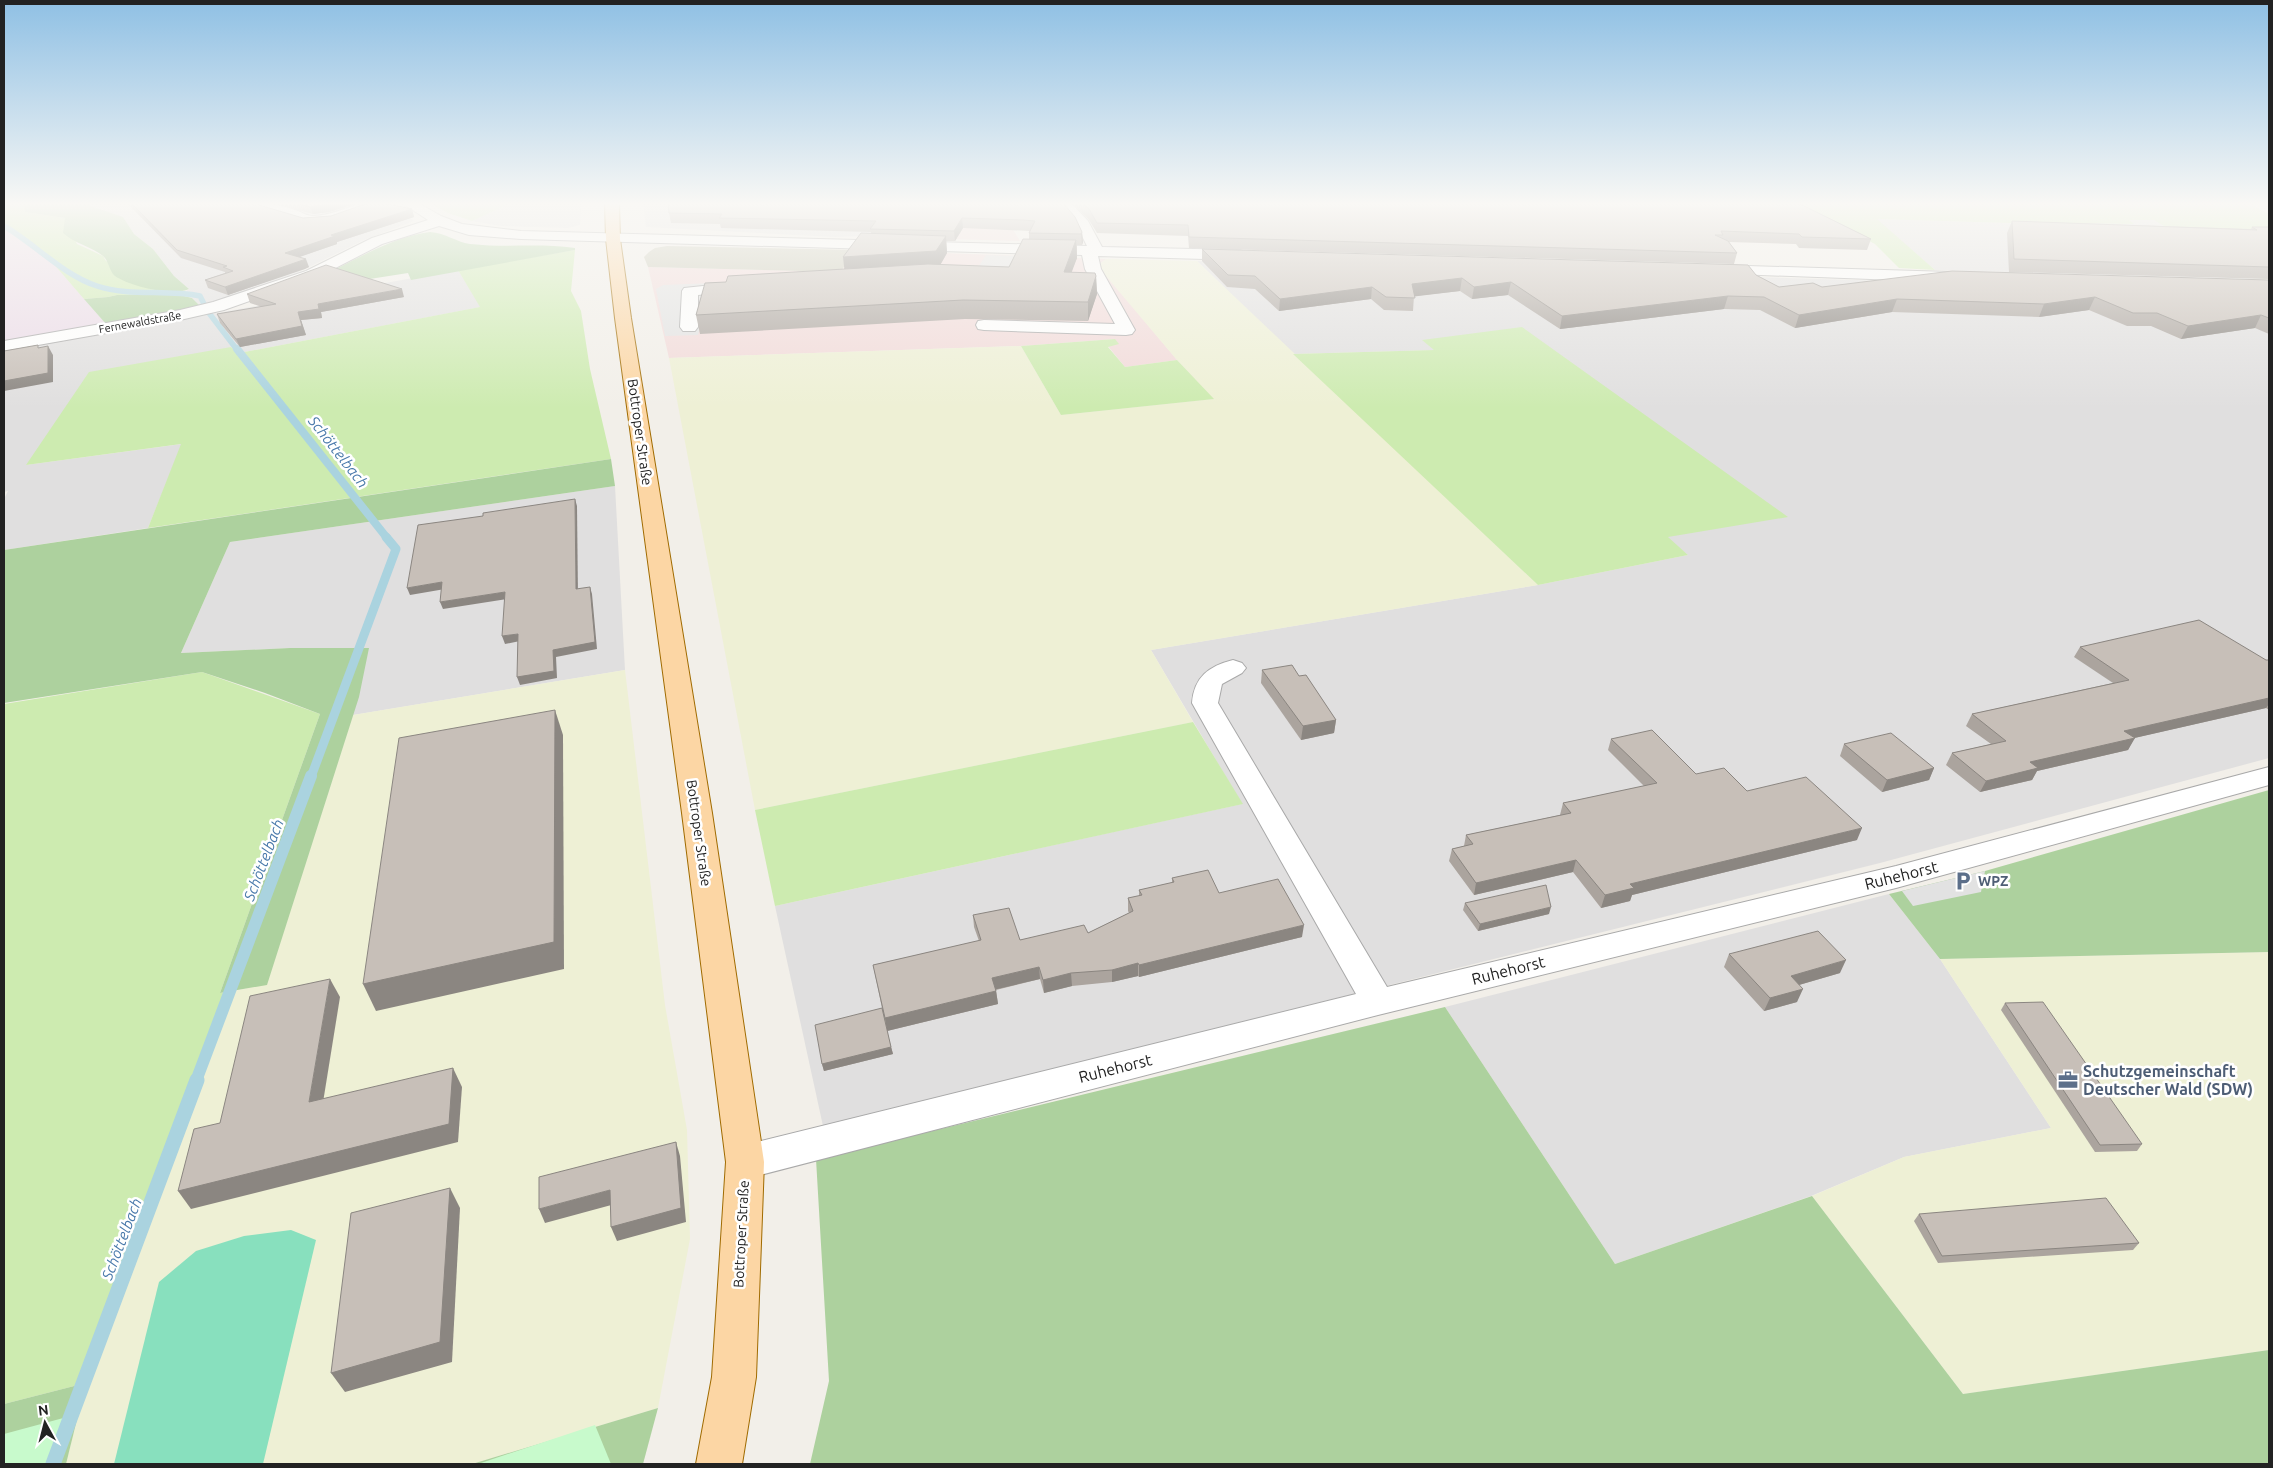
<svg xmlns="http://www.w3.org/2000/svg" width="2273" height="1468" viewBox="0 0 2273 1468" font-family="Ubuntu,sans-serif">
	<rect width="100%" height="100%" fill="#f2efe9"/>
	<g fill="#e0dfdf">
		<path d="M87,203H384L400,209L414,221L364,240L297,273L200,306L192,298L180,295L189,289L174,276L153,249L134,234L123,217L91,206Z"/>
		<path d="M511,203H581L580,225L568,228L501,226L472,221Z"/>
		<path d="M643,203H886L955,211L862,236L835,237L646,227Z"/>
		<path d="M1876,219L2070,225L2067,222L2133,224L2128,220H2154L2170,230L2229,257L2263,279L1935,270Z"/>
		<path d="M1197,261L2269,292V758L1880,863L823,1126L775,906L1242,804L1151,650L1538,585L1688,555L1423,340L1435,350L1293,354Z"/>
		<path d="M458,270L481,307L239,353L231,347L26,465L182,444L148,528L4,550V499L8,491L4,492V351Z"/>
		<path d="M615,486L625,670L353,715L290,648L181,653L230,542Z"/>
		<path d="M1889,894L1940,959L2051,1128L1904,1157L1811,1196L1615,1264L1445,1007Z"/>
	</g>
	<g fill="#f2dad9">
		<path d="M886,203H1069L1084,220L1004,215L1020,241L950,239Z"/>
		<path d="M858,250L1106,259L1098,265L1177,360L1125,367L1108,346L1115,339L1021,346L669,358L648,267L840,272Z"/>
	</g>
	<path fill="#ebdbe8" d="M4,228L45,254L106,324L4,341Z"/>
	<path fill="#c7c7b4" d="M667,246L858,250L840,272L648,267L644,257L649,252L655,248Z"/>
	<g fill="#eef0d5">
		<path d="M1106,259L1197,261L1538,585L1151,650L1193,722L755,810L669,358L1021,346L1061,415L1213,399L1177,360L1105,275L1098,265Z"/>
		<path d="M625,670L665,1005L687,1130L690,1239L658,1408L472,1464H66L86,1383L152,1220L234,991L267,984L353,715Z"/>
		<path d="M2269,952V1350L1963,1394L1812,1196L1904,1157L2051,1128L1940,959Z"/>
	</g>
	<g fill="#cdebb0">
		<path d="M4,203H26L24,205L25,212L65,218L77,244L103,256L106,261L169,291H184L180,295H117L108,297L84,299L45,254L4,228Z"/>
		<path d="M430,203H511L472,221L448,213Z"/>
		<path d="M1794,203H2249L2269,214V279H2263L2228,257L2170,230L2154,220H2129L2134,224L2068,223L2072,225L1877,219L1935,270L1899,268L1875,244Z"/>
		<path d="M575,250L571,291L581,311L590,369L611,459L148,528L181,444L26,465L89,372L231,347L239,353L480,307L458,270Z"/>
		<path d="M1522,327L1788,517L1668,537L1688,555L1538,585L1293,354L1434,350L1422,340Z"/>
		<path d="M1115,339L1119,344L1108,347L1125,367L1177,360L1214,399L1061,415L1021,346Z"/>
		<path d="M202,672L320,714L220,993L234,991L86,1383L4,1404V704Z"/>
		<path d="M1193,722L1243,804L775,906L755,810Z"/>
	</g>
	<g fill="#add19e">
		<path d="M26,203H87L91,206L123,217L134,234L153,249L174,276L189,289C173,297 129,286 115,276C109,271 109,261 103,256C93,247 75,244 63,233L65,218L25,212L24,205Z"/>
		<path d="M430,232C446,233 456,242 470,244C506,248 540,243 575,248V250L411,280L408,273L280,293C293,288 306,283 319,277C355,261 390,237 430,232Z"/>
		<path d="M117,295H180L192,298L200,306L106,324L84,299L108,297Z"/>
		<path d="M611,459L615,486L230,542L181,653L290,648H369L359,697L267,985L220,993L320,714L265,693L202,672L4,703V550Z"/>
		<path d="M2269,790V952L1940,959L1889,894L1985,871Z"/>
		<path d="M1445,1007L1615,1264L1812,1196L1963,1394L2269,1350V1464H810L829,1381L816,1159Z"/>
		<path d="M86,1383L66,1464H4V1404Z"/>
		<path d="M658,1408L643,1464H472Z"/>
	</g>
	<g fill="#c8facc">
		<path d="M67,1417L49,1464H4V1434Z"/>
		<path d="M595,1425L611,1464H478Z"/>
	</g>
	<path fill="#88e0be" d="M291,1230L316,1240L263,1464H114L159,1282L196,1251L244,1236Z"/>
	<g fill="#e2e2e2">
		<path d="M986,255L1018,256L1011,270L977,269Z"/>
		<path d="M713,283L698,335L665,336L656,289L663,285Z"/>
		<path d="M1985,871L1981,892L1913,906L1902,891Z"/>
	</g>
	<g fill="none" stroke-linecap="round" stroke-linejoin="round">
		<g stroke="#aad3df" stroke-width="5.5">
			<path d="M4,226C35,244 63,275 97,286C130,297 166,289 200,296L204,304"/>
			<path d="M209,313L238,351"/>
		</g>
		<path stroke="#aad3df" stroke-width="8" d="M237,349L387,538"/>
		<path stroke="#aad3df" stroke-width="9" d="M311,777L396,549L386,537"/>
		<path stroke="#aad3df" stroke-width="12" d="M196,1081L311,776"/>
		<path stroke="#aad3df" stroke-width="15" d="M53,1464L197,1080"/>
		<defs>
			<g id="minor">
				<path d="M253,203C266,202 282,206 295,210C302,212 306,216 313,216C336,216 355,200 378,203L376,206C355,216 330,227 306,224C298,223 292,218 284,216C273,214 260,213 253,203Z"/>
				<path d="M402,203H418L441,216L462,224L521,231L1087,246L1077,226L1057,203H1071L1088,221L1102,247L1240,250L1245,252L1248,255L1245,258L1240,260L1098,256L1101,269L1135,330L1132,334L1126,335L984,330L978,329L976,325L978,321L984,320L1115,324L1085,269L1082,255L521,239L469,235L439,226L382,244L318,277L224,310L180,320L4,351V341L180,310L213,302L306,271L372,238L428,220Z"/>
				<path d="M1716,265L1950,272L1956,274L1958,277L1956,280L1950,282L1710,273L1708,270L1710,267Z"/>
				<path d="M741,282L747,284L749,287L747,290L698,295V327L695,331H683L680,327L682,291L684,288Z"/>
				<path d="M1233,660L1242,663L1246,668L1242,673L1222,684L1218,703L1387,987L1896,866L2269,767V785L1896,888L1378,1015L745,1179L731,1174L726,1162L731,1150L745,1145L1356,994L1192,703C1194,677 1209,666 1233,660Z"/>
			</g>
			<path id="major" d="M605,203H619L620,239L631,318L712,813L764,1162L756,1377L742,1464H696L712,1377L726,1162L682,813L615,318L606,239Z"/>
		</defs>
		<use href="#minor" stroke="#a9a9a9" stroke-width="2"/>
		<use href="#major" stroke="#a06b00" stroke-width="2"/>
		<use href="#minor" fill="#fff" fill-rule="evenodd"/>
		<use href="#major" fill="#fcd6a4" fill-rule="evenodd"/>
	</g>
	<g fill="#aba49e" fill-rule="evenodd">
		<path d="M127,203H256L259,205L303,218L412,209L414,217L337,242V244L299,257L309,267L228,295L208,288L205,280L225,273V272L181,258Z"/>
		<path d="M271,203H358L329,212L313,214Z"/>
		<path d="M1063,203L1082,232L1083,242L1082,245H1077V258L1071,272L1096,276L1097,294L1088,321L965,319L700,334L696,315L726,282L844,269L871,234V232L721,228L720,224L671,223L669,213ZM963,228L1030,231L1029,233V239L1009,267L940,265L947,253L946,241H955Z"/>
		<path d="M1072,203H1798L1871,239L1867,250L1799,248L1796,244L1729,242L1737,253L1734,264L1189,248L1188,236L1097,233L1089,220Z"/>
		<path d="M2012,221L2251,229L2252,227H2269V334L2255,328L2181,339L2151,326H2127L2089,310L2039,317L1892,312L1795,328L1760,310L1724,309L1560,329L1508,295L1472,299L1460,291L1414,296L1413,311L1384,310L1371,299L1279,311L1255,289L1227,287L1202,261V249L1756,275L1779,287H1822L2269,280V279L2009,272L2007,233Z"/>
		<path d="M247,294L404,297L321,312L322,318L301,320L306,335L240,347L220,323L217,314L262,307L250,303Z"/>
		<path d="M2080,647L2266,660H2269V710L2266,708L2134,738L2128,750L2037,771L2032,780L1980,792L1946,765L1952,753L1991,744L1966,726L1972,714L2113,683L2074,657Z"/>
		<path d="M1262,670L1299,676L1336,720L1334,733L1301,740L1261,683Z"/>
		<path d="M1611,739L1696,774L1747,791L1857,840L1632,895L1630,901L1601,908L1573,872L1474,895L1449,861L1452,849L1464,846L1466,835L1560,815L1563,803L1644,786L1608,750Z"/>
		<path d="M1844,744L1934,768L1929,780L1882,792L1840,756Z"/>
		<path d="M1172,878L1219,893L1302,937L1139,977L1138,976L1112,982L1072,986L1044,993L1040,979L996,990L998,1004L887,1031L893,1054L824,1071L822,1064L882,1008L873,965L979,941L974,927L973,915L1020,940L1088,933L1129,913L1128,911V898L1139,896V890L1172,883Z"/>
		<path d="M1465,903L1549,914L1478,931L1463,910Z"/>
		<path d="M1729,954L1840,973L1799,985L1797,1002L1764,1011L1724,967Z"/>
		<path d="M2005,1003L2142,1144L2137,1151L2095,1152L2001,1010Z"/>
		<path d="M1919,1214L2139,1243L2133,1250L1938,1263L1914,1221Z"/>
	</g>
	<g fill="#8b8681">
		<path d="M332,203H358L329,212L313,214L310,207Z"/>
		<path d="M412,209L414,217L337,242V244L288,261L285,253L331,235Z"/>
		<path d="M962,218L963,228L955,241L954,231Z"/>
		<path d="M1082,232L1083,242L1082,245L1081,234Z"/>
		<path d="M946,236L947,253L938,269L845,275L843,257Z"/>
		<path d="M1076,240L1077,258L1065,290L1064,272Z"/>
		<path d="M306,259L309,267L305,269L228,295L225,287Z"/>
		<path d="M1096,276L1097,294L1088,321V302Z"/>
		<path d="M1462,278L1460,291L1410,297L1412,284Z"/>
		<path d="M1511,282L1508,295L1472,299L1474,287Z"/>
		<path d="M1372,287L1371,299L1279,311L1280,299Z"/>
		<path d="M402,289L404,297L321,312L322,318L301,320L306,335L240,347L236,339L318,304Z"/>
		<path d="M1728,296L1724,309L1560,329L1562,316Z"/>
		<path d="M2095,297L2089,310L2039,317L2044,304Z"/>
		<path d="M1897,299L1892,312L1795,328L1799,315Z"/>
		<path d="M2261,315L2255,328L2181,339L2188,326Z"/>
		<path d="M48,346L53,355V382L4,391V381Z"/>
		<path d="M575,499L577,506L578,596L576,589Z"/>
		<path d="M442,582L445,589L410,595L407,588Z"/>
		<path d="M590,587L592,594L597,649L556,657L557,678L520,685L517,677L553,650Z"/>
		<path d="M505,592L507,599L443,609L440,602Z"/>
		<path d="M518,634L520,641L505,644L502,636Z"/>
		<path d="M2269,698V704L2266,708L2117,742L2124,731Z"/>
		<path d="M555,710L563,735L564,969L376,1011L363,984Z"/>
		<path d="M1336,720L1334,733L1301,740L1303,726Z"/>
		<path d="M2135,738L2128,750L2037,771L2032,780L1980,792L1986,781L2030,762Z"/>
		<path d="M1934,768L1929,780L1882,792L1887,780Z"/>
		<path d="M1862,828L1857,840L1632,895L1630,901L1601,908L1605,895L1630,884Z"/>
		<path d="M1576,860L1573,872L1474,895L1476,883Z"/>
		<path d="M1551,907L1549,914L1478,931L1480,924Z"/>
		<path d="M1304,925L1302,937L1139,977V965Z"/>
		<path d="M1846,960L1840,973L1785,989L1791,976Z"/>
		<path d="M1138,963V976L1112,982V970Z"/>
		<path d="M1039,967L1040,979L993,990L992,978Z"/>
		<path d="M1071,973L1072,986L1044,993L1043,980Z"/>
		<path d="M330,979L340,997L320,1121L309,1102Z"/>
		<path d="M1803,989L1797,1002L1764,1011L1770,998Z"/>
		<path d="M996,991L998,1004L887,1031L885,1018Z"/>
		<path d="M891,1047L893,1054L824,1071L822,1064Z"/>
		<path d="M453,1068L462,1087L458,1142L191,1209L178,1191Z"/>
		<path d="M676,1142L680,1156L686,1222L617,1241L611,1227Z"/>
		<path d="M450,1188L460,1208L452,1362L345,1392L331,1373Z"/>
		<path d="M610,1190L615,1204L545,1223L539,1209Z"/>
	</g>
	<g fill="#c7bfb8" stroke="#8b8681">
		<path d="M131,203H256L259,205L303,218L331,216L368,203H383L412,209L331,235L335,236L285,253L306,259L225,287L205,280L233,271L223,267L227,266L177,250Z"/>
		<path d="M296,203H332L326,204L310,207Z"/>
		<path d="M668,203H1063L1075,217L1082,232L1081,234L1029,233L1035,221L1023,220L962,218L954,231L870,229L876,221L719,218L722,214L669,213Z"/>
		<path d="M1082,203H1798L1871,239L1802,237L1799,234L1721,231L1723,235H1715L1728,241L1737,253L1189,237L1188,225L1097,223L1089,209Z"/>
		<path d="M2012,221L2257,230L2252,227H2269V267L2014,259Z"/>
		<path d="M861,233L946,236L936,251L843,257Z"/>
		<path d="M1023,239L1076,240L1064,272L1095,273L1096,276L1088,302L963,300L696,315L705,283L726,282L728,276L928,264L1009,267Z"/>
		<path d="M1202,249L1748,265L1756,275L1779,287L1813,283L1822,287L1952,271L2269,280V318L2261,315L2188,326L2157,313H2133L2095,297L2044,304L1897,299L1799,315L1764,297L1728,296L1562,316L1511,282L1474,287L1462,278L1412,284L1415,298L1386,297L1372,287L1280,299L1255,276L1228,275Z"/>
		<path d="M326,265L402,289L318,304L319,309L298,312L302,326L236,339L217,314L276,304L247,294Z"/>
		<path d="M38,345V348L48,346V373L4,381V351Z"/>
		<path d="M575,499L576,589L590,587L595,642L553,650L554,671L517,677L518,634L502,636L505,592L440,602L442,582L407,588L418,525L483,516V513Z"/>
		<path d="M2199,620L2266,660H2269V698L2124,731L2135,738L2030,762L2038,768L1986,781L1952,753L2006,741L1972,714L2129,680L2080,647Z"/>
		<path d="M1292,665L1299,676L1306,675L1336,720L1303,726L1262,670Z"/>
		<path d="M555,710L554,942L363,984L399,738Z"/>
		<path d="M1652,730L1696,774L1724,768L1747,791L1806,777L1862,828L1630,884L1634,888L1605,895L1576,860L1476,883L1452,849L1473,844L1466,835L1571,813L1563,803L1657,783L1611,739Z"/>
		<path d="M1891,733L1934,768L1887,780L1844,744Z"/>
		<path d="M1208,870L1219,893L1278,879L1304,925L1139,965L1138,963L1112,970L1071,973L1043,980L1039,967L992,978L996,991L885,1018L873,965L981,940L973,915L1009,908L1020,940L1084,925L1088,933L1133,911L1128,898L1142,895L1139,890L1174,882L1172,878Z"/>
		<path d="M1546,885L1551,907L1480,924L1465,903Z"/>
		<path d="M1818,931L1846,960L1791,976L1803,989L1770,998L1729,954Z"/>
		<path d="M330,979L309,1102L453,1068L449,1124L178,1191L194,1129L220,1123L250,996Z"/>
		<path d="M2043,1002L2142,1144L2100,1145L2005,1003Z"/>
		<path d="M882,1008L891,1047L822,1064L815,1025Z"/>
		<path d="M676,1142L681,1208L611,1227L610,1190L539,1209V1177Z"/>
		<path d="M450,1188L440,1342L331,1373L351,1213Z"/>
		<path d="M2106,1198L2139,1243L1942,1256L1919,1214Z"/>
	</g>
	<linearGradient id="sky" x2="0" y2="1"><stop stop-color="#8fc0e4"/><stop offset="0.5" stop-color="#f9f8f5"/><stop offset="1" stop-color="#f9f8f5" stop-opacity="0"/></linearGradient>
	<rect width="2273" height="408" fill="url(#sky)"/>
	<defs>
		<symbol id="parking-bare" viewBox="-9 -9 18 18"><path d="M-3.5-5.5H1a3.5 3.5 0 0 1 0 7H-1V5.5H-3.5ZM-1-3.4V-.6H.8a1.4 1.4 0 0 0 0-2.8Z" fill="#5c6f8a" stroke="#fff" stroke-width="2.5" paint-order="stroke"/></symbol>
		<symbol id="office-bare" viewBox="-9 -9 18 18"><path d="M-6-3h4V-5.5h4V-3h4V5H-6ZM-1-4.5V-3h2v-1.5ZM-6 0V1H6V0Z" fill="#5c6f8a" stroke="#fff" stroke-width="2.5" paint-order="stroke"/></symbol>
	</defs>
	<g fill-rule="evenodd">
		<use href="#parking-bare" x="1949" y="867" width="28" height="28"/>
		<use href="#office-bare" x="2054" y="1066" width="28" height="28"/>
	</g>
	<g text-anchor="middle" stroke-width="5" stroke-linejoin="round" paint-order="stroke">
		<g font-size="11" fill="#222" stroke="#fff">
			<text transform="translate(140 322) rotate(-10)" y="4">Fernewaldstraße</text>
		</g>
		<g font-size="14" fill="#222" stroke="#fff">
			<text transform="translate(640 432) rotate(82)" y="5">Bottroper Straße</text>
			<text transform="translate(699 833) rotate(82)" y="5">Bottroper Straße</text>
			<text transform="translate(741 1234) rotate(-87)" y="5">Bottroper Straße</text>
		</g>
		<g font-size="14" font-weight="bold" fill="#4e5e75" stroke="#fff" text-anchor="start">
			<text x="1978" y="886">WPZ</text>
		</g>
		<g font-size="15" font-style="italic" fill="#4a7aab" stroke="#fff">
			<text transform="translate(338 452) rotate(52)" y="5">Schöttelbach</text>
			<text transform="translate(264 860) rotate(-69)" y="5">Schöttelbach</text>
			<text transform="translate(122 1239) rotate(-69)" y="5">Schöttelbach</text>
		</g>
		<g font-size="16" fill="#222" stroke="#fff">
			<text transform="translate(1901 875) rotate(-14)" y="6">Ruhehorst</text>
			<text transform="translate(1508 970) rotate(-14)" y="6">Ruhehorst</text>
			<text transform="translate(1115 1068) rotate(-14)" y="6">Ruhehorst</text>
		</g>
		<g font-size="16" font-weight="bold" fill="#4e5e75" stroke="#fff" text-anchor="start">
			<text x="2083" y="1077">Schutzgemeinschaft<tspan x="2083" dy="18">Deutscher Wald (SDW)</tspan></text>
		</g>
	</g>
	<rect width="2273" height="1468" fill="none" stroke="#222222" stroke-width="10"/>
	<g transform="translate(45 1423) rotate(353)" stroke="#ffffff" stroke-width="4" paint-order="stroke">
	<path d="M0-4L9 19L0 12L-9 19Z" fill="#222222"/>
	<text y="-8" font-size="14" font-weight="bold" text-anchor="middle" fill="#222222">N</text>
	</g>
</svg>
